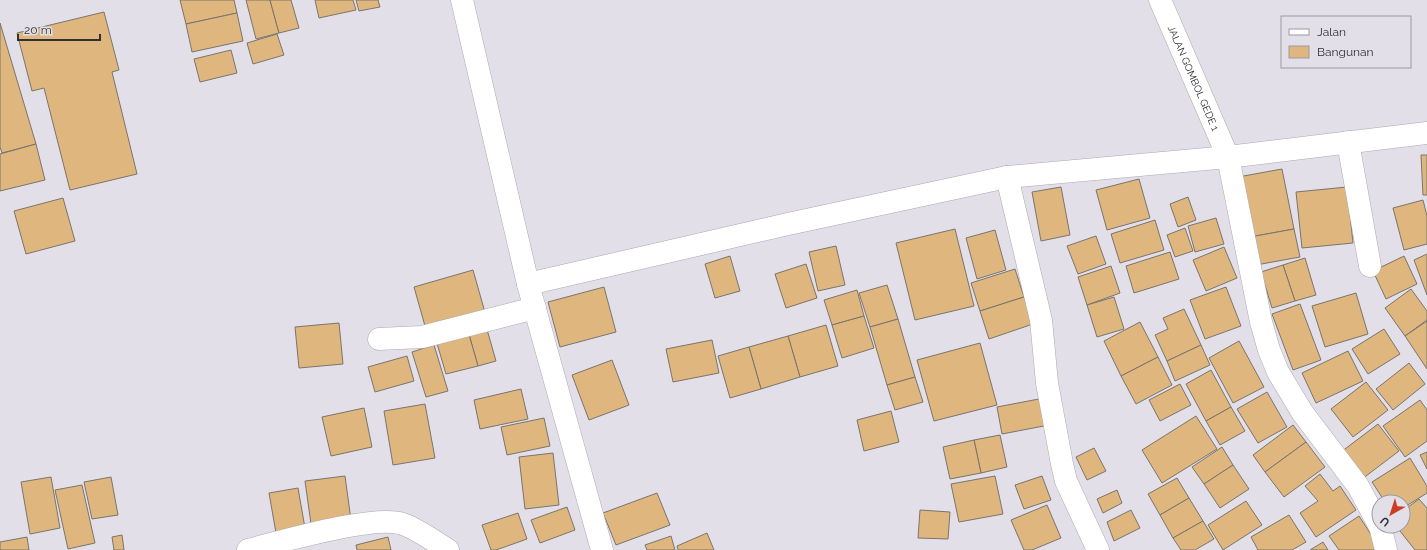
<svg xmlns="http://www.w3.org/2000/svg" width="1427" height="550" viewBox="0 0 1427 550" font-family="Raleway,sans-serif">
	<rect width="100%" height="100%" fill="#e2dfe9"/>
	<g fill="#dfb77e" stroke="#79746c">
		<path d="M180,0H234L237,13L186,24Z"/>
		<path d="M246,0H270L279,33L256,39Z"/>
		<path d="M270,0H291L299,28L279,33Z"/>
		<path d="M315,0H353L356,10L319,18Z"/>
		<path d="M356,0H378L380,7L359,11Z"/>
		<path d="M104,12L119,70L112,72L137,174L70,190L44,88L32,91L17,33Z"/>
		<path d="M237,13L243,41L192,52L186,24Z"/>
		<path d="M0,23L36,144L2,153L0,147Z"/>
		<path d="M277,34L284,55L253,64L247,43Z"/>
		<path d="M231,50L237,73L200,82L194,59Z"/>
		<path d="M36,144L45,180L0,191V154Z"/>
		<path d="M1421,155H1427V195H1423Z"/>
		<path d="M1282,169L1294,229L1250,237L1238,177Z"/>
		<path d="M1139,179L1150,218L1107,230L1096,190Z"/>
		<path d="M1061,187L1070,235L1041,241L1032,192Z"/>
		<path d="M1347,187L1353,243L1302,248L1296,192Z"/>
		<path d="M1188,197L1196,220L1178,227L1170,204Z"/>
		<path d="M63,198L75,241L26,254L14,211Z"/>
		<path d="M1423,200L1427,216V244L1404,250L1393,208Z"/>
		<path d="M1216,218L1224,244L1195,252L1188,226Z"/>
		<path d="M1155,220L1164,250L1120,263L1111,234Z"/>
		<path d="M1185,228L1193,251L1175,257L1167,235Z"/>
		<path d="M955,229L974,306L915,320L896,243Z"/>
		<path d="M1294,229L1300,257L1256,265L1250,237Z"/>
		<path d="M995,230L1006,270L977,279L966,238Z"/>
		<path d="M1096,236L1106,264L1078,274L1067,246Z"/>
		<path d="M836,246L845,285L818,291L809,252Z"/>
		<path d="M1224,247L1237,278L1206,291L1193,260Z"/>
		<path d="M1170,252L1179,279L1134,293L1126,266Z"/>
		<path d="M1427,254V295L1414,260Z"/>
		<path d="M730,256L740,291L715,298L705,264Z"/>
		<path d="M1404,256L1417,284L1386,299L1373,271Z"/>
		<path d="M1305,258L1316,295L1295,301L1283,265Z"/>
		<path d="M806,264L817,298L786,308L775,274Z"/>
		<path d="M1283,265L1295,301L1272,308L1261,272Z"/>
		<path d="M1111,266L1120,293L1087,305L1078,277Z"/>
		<path d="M1015,269L1024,297L980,311L971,283Z"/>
		<path d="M473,270L486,316L427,333L414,287Z"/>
		<path d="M887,285L898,319L870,327L859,293Z"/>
		<path d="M604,287L616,332L560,347L548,302Z"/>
		<path d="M1226,287L1241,326L1205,339L1190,300Z"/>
		<path d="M1411,289L1427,311V320L1405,336L1385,308Z"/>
		<path d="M857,290L864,316L832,325L824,300Z"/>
		<path d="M1356,293L1368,334L1325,347L1312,306Z"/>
		<path d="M1024,297L1033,324L989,339L980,311Z"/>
		<path d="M1114,297L1124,329L1097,337L1087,305Z"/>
		<path d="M1300,304L1321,360L1293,370L1272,314Z"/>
		<path d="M1184,309L1201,345L1167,361L1155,335L1168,329L1163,318Z"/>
		<path d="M864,316L874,348L842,358L832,325Z"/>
		<path d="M898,319L915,377L887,385L870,327Z"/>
		<path d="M1427,321V369L1405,336Z"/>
		<path d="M1140,322L1158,357L1121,376L1104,341Z"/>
		<path d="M339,323L343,364L299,368L295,327Z"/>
		<path d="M826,325L838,366L800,377L788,336Z"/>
		<path d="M486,326L496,361L478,366L468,331Z"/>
		<path d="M1384,329L1400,354L1368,374L1352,349Z"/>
		<path d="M468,331L478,366L446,374L436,340Z"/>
		<path d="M788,336L800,377L761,389L749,347Z"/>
		<path d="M712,340L719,373L673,382L666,349Z"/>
		<path d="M1239,341L1264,387L1233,403L1209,358Z"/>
		<path d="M980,343L997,405L934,421L917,360Z"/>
		<path d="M434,345L448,391L426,397L412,352Z"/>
		<path d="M1201,345L1210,365L1175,381L1167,361Z"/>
		<path d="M749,347L761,389L730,398L718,356Z"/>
		<path d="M1348,351L1363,381L1316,403L1302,373Z"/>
		<path d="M407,356L414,381L375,392L368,367Z"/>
		<path d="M1158,357L1172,385L1136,404L1121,376Z"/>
		<path d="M612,360L629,405L589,420L572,375Z"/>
		<path d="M1409,363L1425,384L1393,410L1376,389Z"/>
		<path d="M1211,370L1231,407L1206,421L1186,384Z"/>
		<path d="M915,377L923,402L895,410L887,385Z"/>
		<path d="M1366,382L1388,410L1353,437L1331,409Z"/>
		<path d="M1180,384L1191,405L1160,421L1149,400Z"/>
		<path d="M521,389L528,419L480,429L474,400Z"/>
		<path d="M1267,392L1287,427L1258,443L1237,409Z"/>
		<path d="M1044,398L1049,425L1002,434L997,407Z"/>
		<path d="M1420,400L1427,410V441L1405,457L1383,426Z"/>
		<path d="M425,404L435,458L393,465L384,411Z"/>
		<path d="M1231,407L1245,431L1220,445L1206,421Z"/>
		<path d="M364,408L372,447L331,456L322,417Z"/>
		<path d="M891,411L899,442L864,451L857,420Z"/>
		<path d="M1196,416L1217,449L1162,483L1142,450Z"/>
		<path d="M544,418L550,446L507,455L501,427Z"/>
		<path d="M1378,424L1399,451L1362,479L1341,452Z"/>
		<path d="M1293,425L1306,442L1265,472L1253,455Z"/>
		<path d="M1000,435L1007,467L981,473L974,440Z"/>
		<path d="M974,440L981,473L950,479L943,447Z"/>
		<path d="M1306,442L1325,467L1284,497L1265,472Z"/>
		<path d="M1222,447L1233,465L1204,484L1192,467Z"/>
		<path d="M1094,448L1106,471L1087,480L1076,457Z"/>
		<path d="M1427,452V469L1420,455Z"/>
		<path d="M553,453L559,505L525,509L519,457Z"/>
		<path d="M1410,458L1427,486V493L1403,508V502H1385L1372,482Z"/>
		<path d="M1233,465L1249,489L1220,508L1204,484Z"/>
		<path d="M1320,474L1333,491L1340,486L1356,510L1316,537L1300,513L1318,501L1305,486Z"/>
		<path d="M345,476L351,520L311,524L305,481Z"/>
		<path d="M995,476L1003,514L959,522L951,484Z"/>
		<path d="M1042,476L1051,500L1024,509L1015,485Z"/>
		<path d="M51,477L60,528L30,534L21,482Z"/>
		<path d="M111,477L118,515L92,519L84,482Z"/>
		<path d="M1177,478L1189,498L1160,515L1148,494Z"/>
		<path d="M82,485L95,543L68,549L55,490Z"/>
		<path d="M298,488L305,528L276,533L269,493Z"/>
		<path d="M1117,490L1122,503L1103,513L1097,499Z"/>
		<path d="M657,493L670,525L616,545L603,513Z"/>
		<path d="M1189,498L1203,521L1173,538L1160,515Z"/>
		<path d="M1419,499L1427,508V550H1415L1396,526H1403V511Z"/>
		<path d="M1246,501L1262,525L1223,550L1208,525Z"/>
		<path d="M1047,505L1061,538L1032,550H1024L1011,520Z"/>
		<path d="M567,507L575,530L540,543L531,520Z"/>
		<path d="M920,510L950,512L948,539L918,538Z"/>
		<path d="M1131,510L1140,528L1114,541L1107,522Z"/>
		<path d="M518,513L527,539L496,550H491L482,525Z"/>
		<path d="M1289,515L1306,542L1292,550H1258L1251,537Z"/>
		<path d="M1359,516L1381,550H1339L1329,536Z"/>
		<path d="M1203,521L1214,539L1195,550H1181L1173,538Z"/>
		<path d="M707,533L714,550H678L677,546Z"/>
		<path d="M122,535L124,550H114L112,537Z"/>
		<path d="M671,536L675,550H647L645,545Z"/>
		<path d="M27,537L29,550H0V542Z"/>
		<path d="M388,537L391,550H357L356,545Z"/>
		<path d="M1323,542L1328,550H1310Z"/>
	</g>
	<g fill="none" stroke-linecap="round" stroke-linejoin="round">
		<defs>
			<g id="minor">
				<path d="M462,0L528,284L788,224L1007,177L1228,157L1427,133"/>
				<path id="s1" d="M1160,0L1228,157L1261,322L1269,350L1278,372L1302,412L1358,486L1379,525"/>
				<path d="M1348,142L1370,266"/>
				<path d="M1007,177L1041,320L1047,383L1062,464L1066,481L1098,550"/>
				<path d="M528,284L602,550"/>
				<path d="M379,339L422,337L535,308"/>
				<path d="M1380,526L1386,550"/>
				<path d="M248,550C280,542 376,514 403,524C419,530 434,541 448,550"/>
			</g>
		</defs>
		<use href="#minor" stroke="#aca8b2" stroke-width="23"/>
		<use href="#minor" stroke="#fff" stroke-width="22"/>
	</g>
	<g text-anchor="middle" stroke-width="3" stroke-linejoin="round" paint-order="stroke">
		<g font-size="10" fill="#302f33" stroke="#e2dfe9">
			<text dy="4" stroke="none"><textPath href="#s1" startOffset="85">JALAN GOMBOL GEDE 1</textPath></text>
		</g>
	</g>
	<rect x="1281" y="16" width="130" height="52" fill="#e2dfe9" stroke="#9b99a0"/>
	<rect x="1289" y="29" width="20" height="6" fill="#ffffff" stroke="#9b99a0"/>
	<text x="1317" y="36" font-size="12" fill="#302f33">Jalan</text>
	<rect x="1289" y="46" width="20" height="12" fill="#dfb77e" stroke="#9b99a0"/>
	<text x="1317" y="56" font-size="12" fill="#302f33">Bangunan</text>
	<g transform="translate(1391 514) rotate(219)"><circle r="19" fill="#e2dfe9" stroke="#9b99a0"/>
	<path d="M0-3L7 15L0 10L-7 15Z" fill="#ca3e25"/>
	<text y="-6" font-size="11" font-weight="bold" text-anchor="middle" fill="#302f33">U</text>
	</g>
	<path d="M18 34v6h82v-6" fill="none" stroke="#302f33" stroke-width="2"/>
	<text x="24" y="34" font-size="12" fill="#302f33" stroke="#e2dfe9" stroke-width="3" paint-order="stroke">20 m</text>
</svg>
